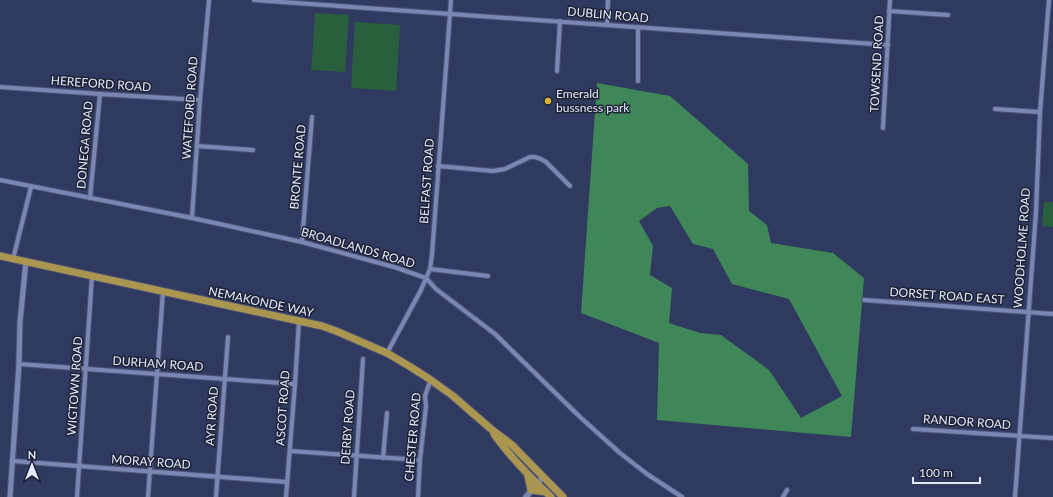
<svg xmlns="http://www.w3.org/2000/svg" width="1053" height="497" viewBox="0 0 1053 497" font-family="Lato,sans-serif">
	<rect width="100%" height="100%" fill="#303960"/>
	<g fill="#2a5f3d">
		<path d="M315,13L349,15L345,72L311,70Z"/>
		<path d="M355,22L400,25L396,91L351,88Z"/>
		<path d="M1044,202H1053V227L1042,226Z"/>
	</g>
	<path fill="#3f8658" fill-rule="evenodd" d="M597,83L670,96L748,164L749,211L767,225L771,243L833,253L864,278L851,437L657,420L659,343L581,313ZM670,206L693,244L713,249L732,284L789,299L842,396L801,418L769,370L721,335L700,333L669,323L672,288L650,275L653,246L639,221L657,208Z"/>
	<g fill="none" stroke-linecap="round" stroke-linejoin="round">
		<defs>
			<g id="minor">
				<path d="M254,0L888,45"/>
				<path d="M889,11L948,15"/>
				<path d="M607,25L608,0"/>
				<path d="M557,71L560,21"/>
				<path d="M638,81V28"/>
				<path d="M0,87L100,94L200,100"/>
				<path d="M995,109L1040,112"/>
				<path d="M883,128L890,0"/>
				<path d="M197,146L253,150"/>
				<path d="M438,166L493,171L505,169L530,157H535L541,159L546,162L570,186"/>
				<path d="M0,180L192,218L302,242L394,267L426,278L436,289L495,334L580,417L620,453L647,474L682,497"/>
				<path d="M90,198L100,94"/>
				<path d="M192,218L200,100L209,0"/>
				<path d="M302,242L312,117"/>
				<path d="M13,259L31,187"/>
				<path d="M430,269L488,276"/>
				<path d="M864,300L1053,314"/>
				<path d="M387,353L421,290L430,269L432,255L451,0"/>
				<path d="M19,364L295,384"/>
				<path d="M913,429L1052,438"/>
				<path d="M290,451L420,460"/>
				<path d="M383,458L387,413"/>
				<path d="M13,461L287,482"/>
				<path d="M77,497L92,276"/>
				<path d="M148,497L163,291"/>
				<path d="M216,497L228,337"/>
				<path d="M286,497L295,384L299,321"/>
				<path d="M354,497L363,359"/>
				<path d="M418,497L420,460L426,406L425,396L427,390L431,380"/>
				<path d="M783,497L787,490"/>
				<path d="M1015,497L1036,212L1040,112L1049,0"/>
			</g>
			<path id="tertiary" d="M10,497L19,364L20,322L26,261"/>
			<path id="secondary" d="M526,497L543,477"/>
			<g id="trunk">
				<path d="M0,256L322,326L336,331L387,353L409,366L431,380L453,396L491,429L511,444L563,497"/>
				<path d="M494,434C510,457 531,478 551,497"/>
				<path d="M528,476L531,490L546,492"/>
			</g>
		</defs>
		<use href="#minor" stroke="#4e5475" stroke-width="6"/>
		<use href="#tertiary" stroke="#4e5475" stroke-width="7"/>
		<use href="#secondary" stroke="#4e5475" stroke-width="8"/>
		<use href="#trunk" stroke="#4e5475" stroke-width="9"/>
		<use href="#minor" stroke="#7b86b3" stroke-width="4"/>
		<use href="#tertiary" stroke="#7b86b3" stroke-width="5"/>
		<use href="#secondary" stroke="#7b86b3" stroke-width="5.5"/>
		<use href="#trunk" stroke="#aa964f" stroke-width="7"/>
	</g>
	<circle fill="#d7b434" stroke="#1d2234" stroke-width="1.5" cx="548" cy="101" r="4"/>
	<g text-anchor="middle" stroke-width="3" stroke-linejoin="round" paint-order="stroke">
		<g font-size="12" fill="#e5ebff" stroke="#1d2234">
			<text transform="translate(608 15) rotate(5)" y="4">DUBLIN ROAD</text>
			<text transform="translate(877 64) rotate(-87)" y="4">TOWSEND ROAD</text>
			<text transform="translate(101 84) rotate(4)" y="4">HEREFORD ROAD</text>
			<text transform="translate(190 108) rotate(-86)" y="4">WATEFORD ROAD</text>
			<text transform="translate(85 145) rotate(-85)" y="4">DONEGA ROAD</text>
			<text transform="translate(298 167) rotate(-85)" y="4">BRONTE ROAD</text>
			<text transform="translate(427 181) rotate(-86)" y="4">BELFAST ROAD</text>
			<text transform="translate(358 248) rotate(16)" y="4">BROADLANDS ROAD</text>
			<text transform="translate(1022 248) rotate(-86)" y="4">WOODHOLME ROAD</text>
			<text transform="translate(947 296) rotate(4)" y="4">DORSET ROAD EAST</text>
			<text transform="translate(261 302) rotate(12)" y="4">NEMAKONDE WAY</text>
			<text transform="translate(158 364) rotate(4)" y="4">DURHAM ROAD</text>
			<text transform="translate(75 386) rotate(-86)" y="4">WIGTOWN ROAD</text>
			<text transform="translate(283 408) rotate(-86)" y="4">ASCOT ROAD</text>
			<text transform="translate(212 416) rotate(-86)" y="4">AYR ROAD</text>
			<text transform="translate(967 422) rotate(4)" y="4">RANDOR ROAD</text>
			<text transform="translate(348 427) rotate(-86)" y="4">DERBY ROAD</text>
			<text transform="translate(413 437) rotate(-85)" y="4">CHESTER ROAD</text>
			<text transform="translate(151 462) rotate(4)" y="4">MORAY ROAD</text>
		</g>
		<g font-size="12" fill="#e5ebff" stroke="#1d2234" text-anchor="start">
			<text x="556" y="98">Emerald<tspan x="556" dy="14">bussness park</tspan></text>
		</g>
	</g>
	<g transform="translate(32 465)" stroke="#1d2234" stroke-width="3" paint-order="stroke">
	<path d="M0-3L7 15L0 10L-7 15Z" fill="#e5ebff"/>
	<text y="-6" font-size="11" font-weight="bold" text-anchor="middle" fill="#e5ebff">N</text>
	</g>
	<path d="M913 477v6h67v-6" fill="none" stroke="#e5ebff" stroke-width="2"/>
	<text x="919" y="477" font-size="12" fill="#e5ebff" stroke="#1d2234" stroke-width="3" paint-order="stroke">100 m</text>
</svg>
